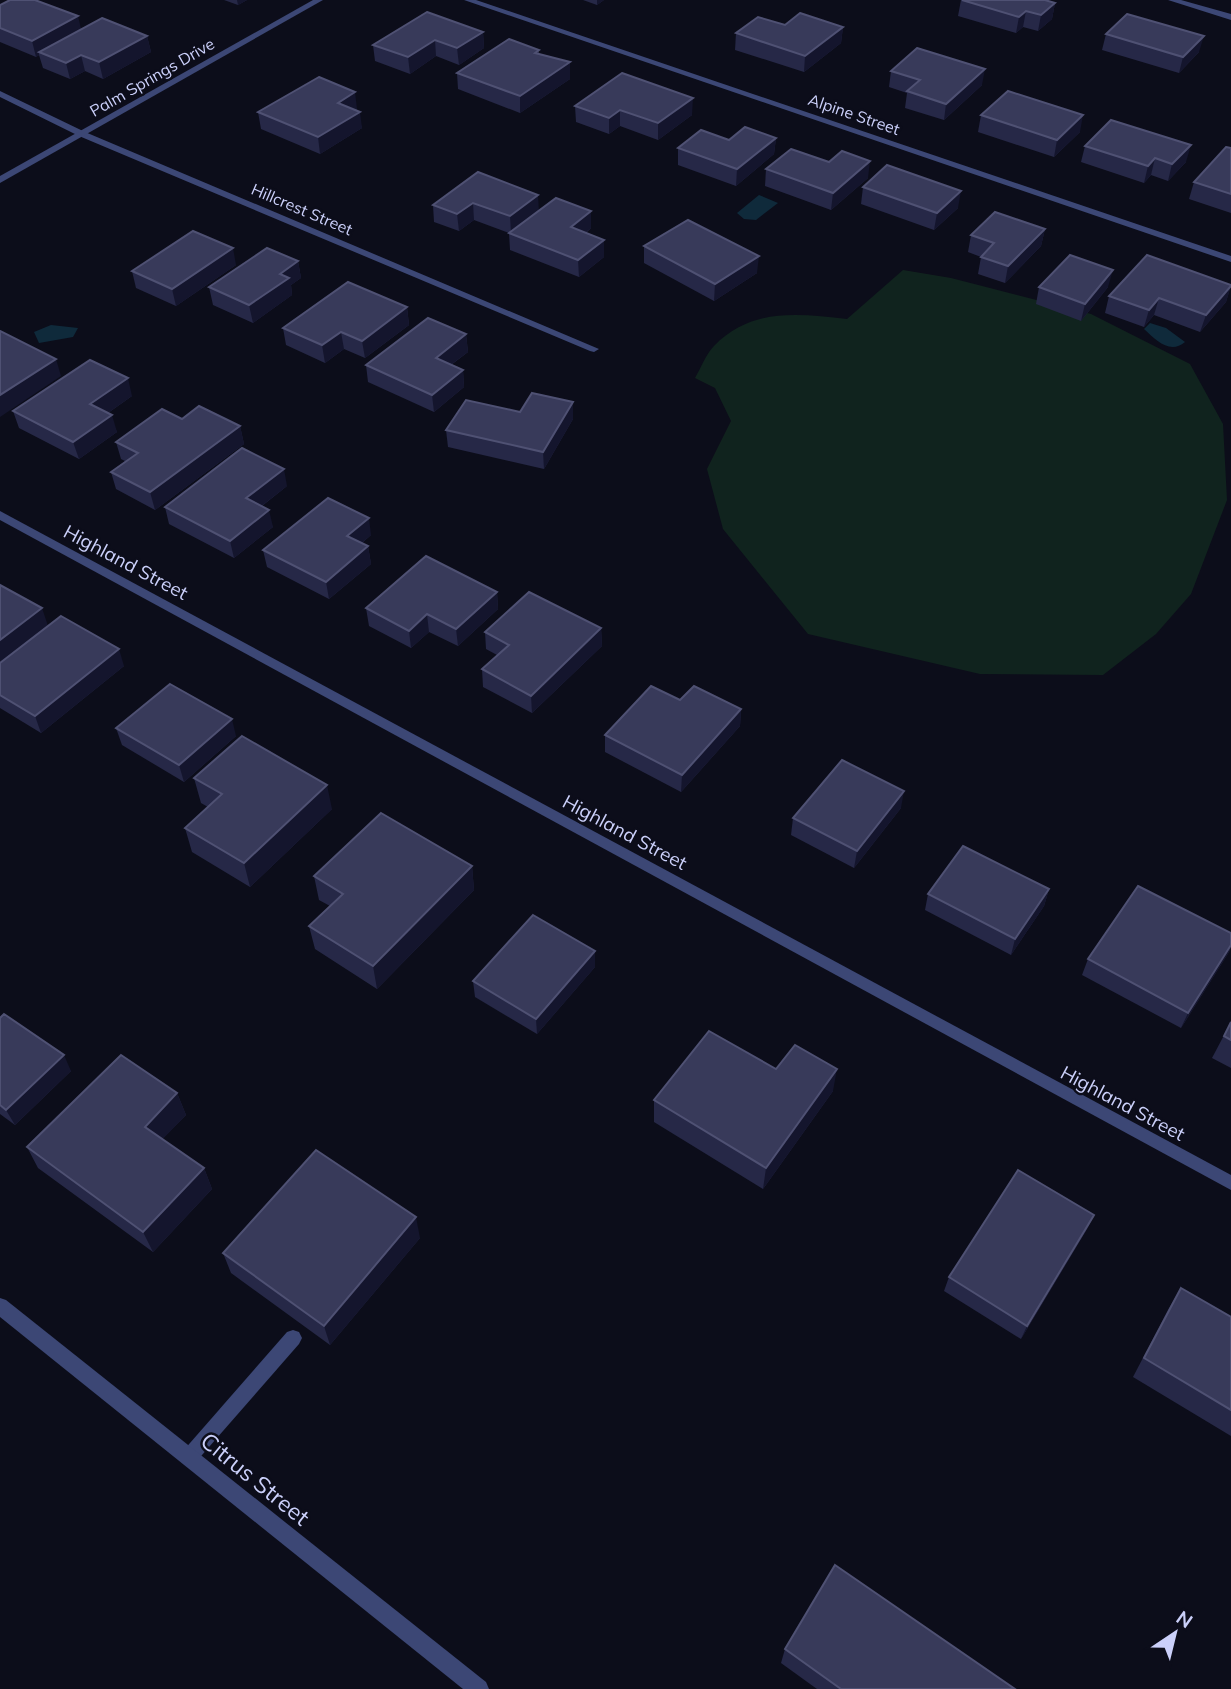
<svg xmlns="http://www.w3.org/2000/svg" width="1231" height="1689" viewBox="0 0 1231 1689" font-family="Mulish,sans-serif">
	<rect width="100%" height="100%" fill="#0c0d1a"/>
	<path fill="#10231e" d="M903,270L951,278L1091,314L1190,364L1223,424L1227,500L1191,594L1156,634L1103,675L980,674L808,634L723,529L707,469L731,421L715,388L695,378C701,368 706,354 714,346C752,307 799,314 847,319Z"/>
	<g fill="#0f2a3b">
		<path d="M759,195L778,203L756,220L744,219L737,213Z"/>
		<path d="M1150,323L1166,328L1185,342C1170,355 1156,340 1144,329Z"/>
		<path d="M51,325L78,328L73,337L39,343L34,332Z"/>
	</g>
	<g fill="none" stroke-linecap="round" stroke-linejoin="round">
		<path fill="#3c4775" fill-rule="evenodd" d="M293,1330L299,1332L302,1338L299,1344L195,1463L189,1466L183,1463L180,1457L183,1451L287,1332Z"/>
		<g fill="#3c4775" fill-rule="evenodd">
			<path d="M464,0H476L1231,256V262Z"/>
			<path d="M1168,0H1181L1231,14V20Z"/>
			<path d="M0,91L85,132L599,349L594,352L590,351L79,136L0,97Z"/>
			<path d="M0,511L1231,1175V1190L0,520Z"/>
			<path d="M0,1298L6,1300L486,1682L489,1689H463L0,1317Z"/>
		</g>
		<path fill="#3c4775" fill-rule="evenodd" d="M313,0H323L0,183V176Z"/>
	</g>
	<g fill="#262847">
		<path d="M224,0H247L238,5Z"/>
		<path d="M583,0H604L597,5Z"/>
		<path d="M961,0L1055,3L1052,19L1038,31L1023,27L1016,33L958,16Z"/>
		<path d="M0,5L81,29L147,36L151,52L103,79L85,71L70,79L43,68L39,55L36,57L0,42Z"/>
		<path d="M785,25L843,27L841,43L804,72L735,50L736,33Z"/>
		<path d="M483,32L484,48L459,65L436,56L410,74L375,61L373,45Z"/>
		<path d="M1106,34L1199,52L1179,73L1102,50Z"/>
		<path d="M539,50V54L570,79L520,113L458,89L457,73Z"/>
		<path d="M891,71L982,85L944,120L905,108L907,93L889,87Z"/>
		<path d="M575,106L692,115L658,140L620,126L609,134L576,122Z"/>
		<path d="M357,109L356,110L362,128L320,154L261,129L258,112Z"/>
		<path d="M981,115L1080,132L1054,157L978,132Z"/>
		<path d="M776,138L774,154L736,186L678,165V148L729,140Z"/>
		<path d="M1085,146L1186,162L1168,181L1151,175L1144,183L1081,162Z"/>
		<path d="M1231,148V213L1189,199L1194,182Z"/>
		<path d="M766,169L868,178L831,210L765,186Z"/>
		<path d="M478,172L539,211H591V228L586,233L604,257L579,277L510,250L509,233L474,220L459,231L434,222L433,205Z"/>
		<path d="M863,187L958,208L934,230L861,204Z"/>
		<path d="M1045,229L1041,246L1005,283L978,274L981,257L968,252L971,235Z"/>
		<path d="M644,246L757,273L714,301L644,263Z"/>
		<path d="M298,261L301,278L291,285L292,295L253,323L213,305L209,287Z"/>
		<path d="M236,265L176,306L136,288L132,271Z"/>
		<path d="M1231,285L1226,302L1200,332L1154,315L1144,327L1105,313L1109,296Z"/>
		<path d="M1039,287H1108L1081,321L1036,304Z"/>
		<path d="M407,307L409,325L365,358L344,349L325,363L286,345L283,328Z"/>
		<path d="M466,334L468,352L451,365L463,370L464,387L434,412L368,382L366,365Z"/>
		<path d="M132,396L108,413L117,432L79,459L19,428L13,411Z"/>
		<path d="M573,402V419L544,469L448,447L446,430L520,412Z"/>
		<path d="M182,419L240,426L244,444L155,510L116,489L111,472L125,461L121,459L116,442Z"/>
		<path d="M287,486L262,506L273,527L234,558L169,524L165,507Z"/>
		<path d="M371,535L362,543L368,546L371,564L329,599L267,567L263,550Z"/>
		<path d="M497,592L498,609L458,646L429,632L411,648L369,626L366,608Z"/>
		<path d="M601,628L602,646L532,713L483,687L482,669L497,655L486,649L485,632Z"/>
		<path d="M0,663L124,666L41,733L0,708Z"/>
		<path d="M680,700L741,709L740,726L681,792L605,752V735Z"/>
		<path d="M116,728L236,736L184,782L122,745Z"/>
		<path d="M194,778L332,809L250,887L192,852L185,828L208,807L201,803Z"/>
		<path d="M901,808L854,868L791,835L793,818Z"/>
		<path d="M472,866L474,890L377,989L315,949L309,926L330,906L319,900L314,876Z"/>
		<path d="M1049,889L1044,906L1011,955L925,910L928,894Z"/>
		<path d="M1231,933V947L1229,952L1181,1028L1082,975L1088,959Z"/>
		<path d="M595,967L537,1034L475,997L473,981Z"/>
		<path d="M0,1018L71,1071L15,1125L0,1114Z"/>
		<path d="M1231,1022V1068L1212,1058Z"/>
		<path d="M776,1069L833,1091L763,1189L654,1122V1100Z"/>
		<path d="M177,1093L186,1115L162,1139L204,1168L212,1189L153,1252L38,1168L27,1147Z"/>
		<path d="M1094,1215L1087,1229L1021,1339L944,1291L949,1277Z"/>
		<path d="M420,1238L330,1345L231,1273L223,1253Z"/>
		<path d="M1181,1288L1231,1317V1436L1133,1377L1169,1308Z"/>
		<path d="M785,1649L1015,1689H817L781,1663Z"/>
	</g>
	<g fill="#14152d">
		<path d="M237,0H247L238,5Z"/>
		<path d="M597,0H604L597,5Z"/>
		<path d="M1055,3L1052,19L1038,31L1041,15Z"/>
		<path d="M1026,11L1023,27L1016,33L1019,17Z"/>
		<path d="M78,16L82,33L39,52V55L36,57L32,41Z"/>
		<path d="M843,27L841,43L804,72L805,56Z"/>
		<path d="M483,32L484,48L459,65L457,48Z"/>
		<path d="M147,36L151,52L103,79L99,62Z"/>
		<path d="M1204,36L1199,52L1179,73L1183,57Z"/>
		<path d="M435,40L436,56L410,74L408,57Z"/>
		<path d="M81,55L85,71L70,79L66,63Z"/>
		<path d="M570,62V79L520,113V96Z"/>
		<path d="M985,69L982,85L944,120L946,104Z"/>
		<path d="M355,92L357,109L340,119L338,103Z"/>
		<path d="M693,98L692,115L658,140V123Z"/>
		<path d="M620,110V126L609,134V118Z"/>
		<path d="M360,112L362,128L320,154L318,137Z"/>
		<path d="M1083,115L1080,132L1054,157L1057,140Z"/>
		<path d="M776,138L774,154L736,186L737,169Z"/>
		<path d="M1191,145L1186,162L1168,181L1172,164Z"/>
		<path d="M1155,158L1151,175L1144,183L1148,166Z"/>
		<path d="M870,161L868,178L831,210L833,193Z"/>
		<path d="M961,191L958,208L934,230L937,213Z"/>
		<path d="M538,195L539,212L511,233L510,216Z"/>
		<path d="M473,203L474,220L459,231L457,214Z"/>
		<path d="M591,211V228L571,244V227Z"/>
		<path d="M1045,229L1041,246L1005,283L1008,266Z"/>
		<path d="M604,240V257L579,277L578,260Z"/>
		<path d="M233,248L236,265L176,306L172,289Z"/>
		<path d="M759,256L757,273L714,301L715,284Z"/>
		<path d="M298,261L301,278L291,285L292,295L253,323L249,305L280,274Z"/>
		<path d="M1113,270L1108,287L1081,321L1085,304Z"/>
		<path d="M1231,286L1226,302L1200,332L1206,315Z"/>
		<path d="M1159,298L1154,315L1144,327L1149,310Z"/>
		<path d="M407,307L409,325L365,358L362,341Z"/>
		<path d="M341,332L344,349L325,363L322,345Z"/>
		<path d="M466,334L468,352L437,375L436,358Z"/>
		<path d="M56,359L61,376L0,417V395Z"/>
		<path d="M463,370L464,387L434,412L432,395Z"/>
		<path d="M128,378L132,396L95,422L90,404Z"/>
		<path d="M573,402V419L544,469L543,452Z"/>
		<path d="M112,415L117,432L79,459L73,442Z"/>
		<path d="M240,426L244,444L155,510L150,492Z"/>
		<path d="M284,469L287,486L250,515L246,498Z"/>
		<path d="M269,510L273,527L234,558L230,541Z"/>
		<path d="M369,518L371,535L350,553L347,536Z"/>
		<path d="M368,546L371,564L329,599L326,582Z"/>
		<path d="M497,592L498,609L458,646L456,629Z"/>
		<path d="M42,608L48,626L0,663V640Z"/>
		<path d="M427,614L429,632L411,648L409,631Z"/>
		<path d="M601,628L602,646L532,713L531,696Z"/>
		<path d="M119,649L124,666L41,733L35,716Z"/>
		<path d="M741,709L740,726L681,792L682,775Z"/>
		<path d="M232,719L236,736L184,782L179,765Z"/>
		<path d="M327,785L332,809L250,887L244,863Z"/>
		<path d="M904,791L901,808L854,868L857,851Z"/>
		<path d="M472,866L474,890L377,989L373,966Z"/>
		<path d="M1049,889L1044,906L1011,955L1015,939Z"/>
		<path d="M1231,945L1229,952L1181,1028L1188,1013Z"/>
		<path d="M595,951V967L537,1034L536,1019Z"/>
		<path d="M64,1055L71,1071L15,1125L6,1110Z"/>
		<path d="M837,1069L833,1091L763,1189L766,1168Z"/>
		<path d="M177,1093L186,1115L154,1148L145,1127Z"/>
		<path d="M204,1168L212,1189L153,1252L143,1232Z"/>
		<path d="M1094,1215L1087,1229L1021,1339L1027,1326Z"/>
		<path d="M416,1217L420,1238L330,1345L324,1326Z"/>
	</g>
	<g fill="#383a5a" stroke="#4f5173" stroke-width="2">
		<path d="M10,0H35L78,16L32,41L0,28V5Z"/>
		<path d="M962,0H1045L1055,3L1041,15L1026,11L1019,17Z"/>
		<path d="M427,12L483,32L457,48L435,40L408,57L373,45Z"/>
		<path d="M800,13L843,27L805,56L736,33L758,17L785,25Z"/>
		<path d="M1127,14L1204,36L1183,57L1106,34Z"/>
		<path d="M102,18L147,36L99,62L81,55L66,63L39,52Z"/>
		<path d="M509,39L539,50L535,53L570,62L520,96L457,73Z"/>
		<path d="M917,48L985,69L946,104L907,91L920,80L891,71Z"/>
		<path d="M622,73L693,98L658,123L620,110L609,118L575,106Z"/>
		<path d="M319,77L355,92L338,103L360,112L318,137L258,112Z"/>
		<path d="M1008,91L1083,115L1057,140L981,115Z"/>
		<path d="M1111,120L1191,145L1172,164L1155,158L1148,166L1085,146Z"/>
		<path d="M745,127L776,138L737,169L678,148L701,130L729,140Z"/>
		<path d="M1226,147L1231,148V194L1194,182Z"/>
		<path d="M791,149L829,162L842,151L870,161L833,193L766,169Z"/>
		<path d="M887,165L961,191L937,213L863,187Z"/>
		<path d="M478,172L538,195L510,216L473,203L457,214L433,205Z"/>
		<path d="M556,198L591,211L571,227L604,240L578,260L509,233Z"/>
		<path d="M995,212L1045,229L1008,266L981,257L994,243L971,235Z"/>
		<path d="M688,220L759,256L715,284L644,246Z"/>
		<path d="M193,231L233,248L172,289L132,271Z"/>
		<path d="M267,248L298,261L280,274L289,278L249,305L209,287Z"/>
		<path d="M1070,255L1113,270L1085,304L1039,287Z"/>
		<path d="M1147,255L1231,285V286L1206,315L1159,298L1149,310L1109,296Z"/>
		<path d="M348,282L407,307L362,341L341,332L322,345L283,328Z"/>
		<path d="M428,318L466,334L436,358L463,370L432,395L366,365Z"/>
		<path d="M0,331L56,359L0,395Z"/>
		<path d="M90,360L128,378L90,404L112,415L73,442L13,411Z"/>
		<path d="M532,393L573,402L543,452L446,430L466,400L520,412Z"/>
		<path d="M199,406L240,426L150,492L111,472L138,453L116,442L162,409L182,419Z"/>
		<path d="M242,448L284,469L246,498L269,510L230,541L165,507Z"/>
		<path d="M328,498L369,518L347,536L368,546L326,582L263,550Z"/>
		<path d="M426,556L497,592L456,629L427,614L409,631L366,608Z"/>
		<path d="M0,585L42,608L0,640Z"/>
		<path d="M529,592L601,628L531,696L482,669L509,645L485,632Z"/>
		<path d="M61,616L119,649L35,716L0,695V663Z"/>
		<path d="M170,684L232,719L179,765L116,728Z"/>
		<path d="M651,686L680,700L694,686L741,709L682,775L605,735Z"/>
		<path d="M242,736L327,785L244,863L185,828L222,794L194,778Z"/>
		<path d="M842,760L904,791L857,851L793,818Z"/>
		<path d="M381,813L472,866L373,966L309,926L343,894L314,876Z"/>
		<path d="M963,846L1049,889L1015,939L928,894Z"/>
		<path d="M1138,886L1231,933V945L1188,1013L1088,959Z"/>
		<path d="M533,915L595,951L536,1019L473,981Z"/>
		<path d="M4,1014L64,1055L6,1110L0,1105V1018Z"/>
		<path d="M1231,1022V1040L1224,1036Z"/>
		<path d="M709,1031L776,1069L795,1045L837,1069L766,1168L654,1100Z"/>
		<path d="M121,1055L177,1093L145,1127L204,1168L143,1232L27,1147Z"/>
		<path d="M316,1150L416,1217L324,1326L223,1253Z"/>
		<path d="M1018,1170L1094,1215L1027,1326L949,1277Z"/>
		<path d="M1181,1288L1231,1317V1410L1144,1358Z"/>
		<path d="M835,1565L1015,1689H841L785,1649Z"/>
	</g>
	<g text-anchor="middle" stroke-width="5" stroke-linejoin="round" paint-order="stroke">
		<g font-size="16" fill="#cbd0fa" stroke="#0c0d1a">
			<text transform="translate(152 77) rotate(-30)" y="6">Palm Springs Drive</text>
			<text transform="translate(854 114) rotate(19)" y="6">Alpine Street</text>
			<text transform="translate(302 209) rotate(23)" y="6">Hillcrest Street</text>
		</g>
		<g font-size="19" fill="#cbd0fa" stroke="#0c0d1a">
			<text transform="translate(126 562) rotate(28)" y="7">Highland Street</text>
			<text transform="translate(625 832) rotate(28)" y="7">Highland Street</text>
			<text transform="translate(1123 1103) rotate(28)" y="7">Highland Street</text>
		</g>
		<g font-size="23" fill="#cbd0fa" stroke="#0c0d1a">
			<text transform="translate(255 1479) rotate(39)" y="8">Citrus Street</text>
		</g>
	</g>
	<g transform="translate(1175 1633) rotate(35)" stroke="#0c0d1a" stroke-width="5" paint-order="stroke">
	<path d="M0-5L12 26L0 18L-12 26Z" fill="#cbd0fa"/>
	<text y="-10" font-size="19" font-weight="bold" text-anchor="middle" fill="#cbd0fa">N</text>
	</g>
</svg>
